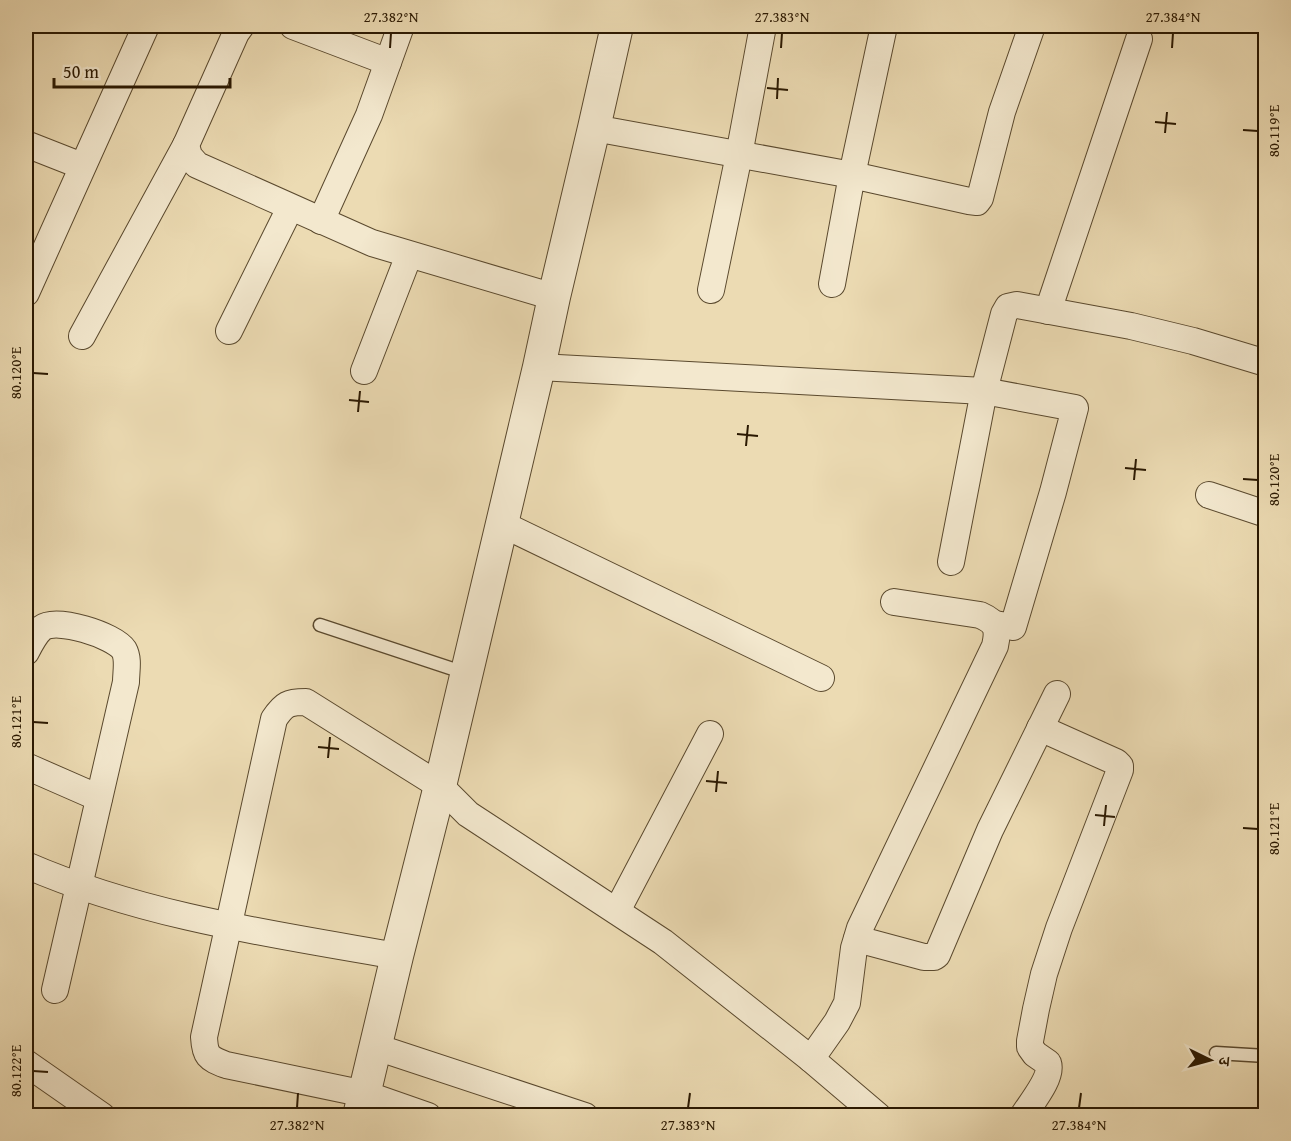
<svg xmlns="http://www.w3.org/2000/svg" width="1291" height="1141" viewBox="0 0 1291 1141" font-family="'Gentium Book Plus','Noto Serif Devanagari',serif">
	<rect width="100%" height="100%" fill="#ecdbb3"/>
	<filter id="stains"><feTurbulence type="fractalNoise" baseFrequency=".00333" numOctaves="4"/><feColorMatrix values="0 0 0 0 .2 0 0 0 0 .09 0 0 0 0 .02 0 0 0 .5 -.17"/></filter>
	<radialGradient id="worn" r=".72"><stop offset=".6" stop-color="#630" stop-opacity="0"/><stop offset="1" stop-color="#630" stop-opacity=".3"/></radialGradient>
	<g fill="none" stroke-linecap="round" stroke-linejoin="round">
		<defs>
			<g id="service">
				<path d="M320,625L465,673"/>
				<path d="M1216,1053L1266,1056"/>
			</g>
			<g id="minor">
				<path d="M241,26L236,33L186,145L189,156L197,165L372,243L554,297"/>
				<path d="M293,26L388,62"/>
				<path d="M594,128L852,175L969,201L977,202L980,198L1002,112L1032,26"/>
				<path d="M26,144L82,166"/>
				<path d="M321,221L369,115L401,26"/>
				<path d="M832,284L852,175L884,26"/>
				<path d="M711,290L739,155L763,26"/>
				<path d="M26,293L146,26"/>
				<path d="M1048,311L1139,39"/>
				<path d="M229,331L290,208"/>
				<path d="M82,336L186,145"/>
				<path d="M539,367L984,391L1075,408L1053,492L1013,627L995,624"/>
				<path d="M364,371L409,255"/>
				<path d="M1209,495L1266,514"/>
				<path d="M502,524L821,678"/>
				<path d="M951,562L984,391L1004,314L1008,307L1017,305L1131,326L1193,341L1266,363"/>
				<path d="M26,652C30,644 35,634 42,628C56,617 114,635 124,650C129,659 126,672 126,682L55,990"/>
				<path d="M26,766L99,798"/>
				<path d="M26,865C143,916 271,934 397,956"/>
				<path d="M617,911L710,734"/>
				<path d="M857,939L924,957H934L937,955L990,830L1057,694"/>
				<path d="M376,1047L585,1116"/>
				<path d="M811,1059L837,1022L847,1003L854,948L860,928L995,646C999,628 996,622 980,615L894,602"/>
				<path d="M26,1063L102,1116"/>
				<path d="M428,1116L365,1094L226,1065C208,1058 205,1056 204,1037L274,719C284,704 288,702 306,702L440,786L468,814L663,942L811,1059L878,1116"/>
				<path d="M1023,1116C1031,1103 1053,1077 1048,1063L1035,1054L1030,1047V1041L1036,1009L1044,974L1059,928L1120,770V766L1116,762L1040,728"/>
			</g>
			<path id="tertiary" d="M359,1116L397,956L440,786L539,367L554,297L594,128L617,26"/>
		</defs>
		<use href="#service" stroke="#5a492e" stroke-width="15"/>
		<use href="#minor" stroke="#5a492e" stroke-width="28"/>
		<use href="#tertiary" stroke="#5a492e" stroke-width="34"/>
		<use href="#service" stroke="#f3e8ce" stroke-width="12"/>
		<use href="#minor" stroke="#f3e8ce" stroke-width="26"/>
		<use href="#tertiary" stroke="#f3e8ce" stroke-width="32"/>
	</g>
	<path fill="none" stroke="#2a1801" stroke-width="2" d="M390,48L391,33M781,48L782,33M1172,48L1173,33M767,88L788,90M777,99L778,78M1155,122L1176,124M1243,130L1258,131M1165,133L1167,112M33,373L48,374M349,400L369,402M358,412L360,391M737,434L758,436M746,446L748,425M1125,468L1146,470M1243,479L1258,480M1134,480L1136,459M33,722L48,723M318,747L339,749M328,758L330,737M706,781L727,783M716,792L718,771M1095,815L1115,817M1104,826L1106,805M1243,828L1258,829M33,1071L48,1072M297,1108L298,1093M688,1108L690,1093M1079,1108L1081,1093"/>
	<rect width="1291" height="1141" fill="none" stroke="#ecdbb3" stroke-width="66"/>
	<g transform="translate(1210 1060) rotate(95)" stroke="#f3e8ce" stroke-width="4.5" paint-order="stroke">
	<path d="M0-4.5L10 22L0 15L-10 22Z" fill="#2a1801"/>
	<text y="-9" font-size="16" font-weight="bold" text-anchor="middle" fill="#2a1801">उ</text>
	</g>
	<path d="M54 78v9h176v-9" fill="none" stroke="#2a1801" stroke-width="3"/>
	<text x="63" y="78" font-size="18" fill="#2a1801" stroke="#f3e8ce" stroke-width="4.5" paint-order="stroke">50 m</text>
	<rect x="33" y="33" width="1225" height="1075" fill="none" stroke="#2a1801" stroke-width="2"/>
	<g font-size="15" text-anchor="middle" fill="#2a1801">
		<text x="391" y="22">27.382°N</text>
		<text x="782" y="22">27.383°N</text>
		<text x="1173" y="22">27.384°N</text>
		<text transform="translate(1274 131) rotate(-90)" y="5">80.119°E</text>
		<text transform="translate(16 373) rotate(-90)" y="5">80.120°E</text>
		<text transform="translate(1274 480) rotate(-90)" y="5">80.120°E</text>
		<text transform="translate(16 722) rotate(-90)" y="5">80.121°E</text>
		<text transform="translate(1274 829) rotate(-90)" y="5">80.121°E</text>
		<text transform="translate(16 1071) rotate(-90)" y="5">80.122°E</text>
		<text x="297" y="1130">27.382°N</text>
		<text x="688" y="1130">27.383°N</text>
		<text x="1079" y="1130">27.384°N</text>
	</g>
	<rect width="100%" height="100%" filter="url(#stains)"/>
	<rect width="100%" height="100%" fill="url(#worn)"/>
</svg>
